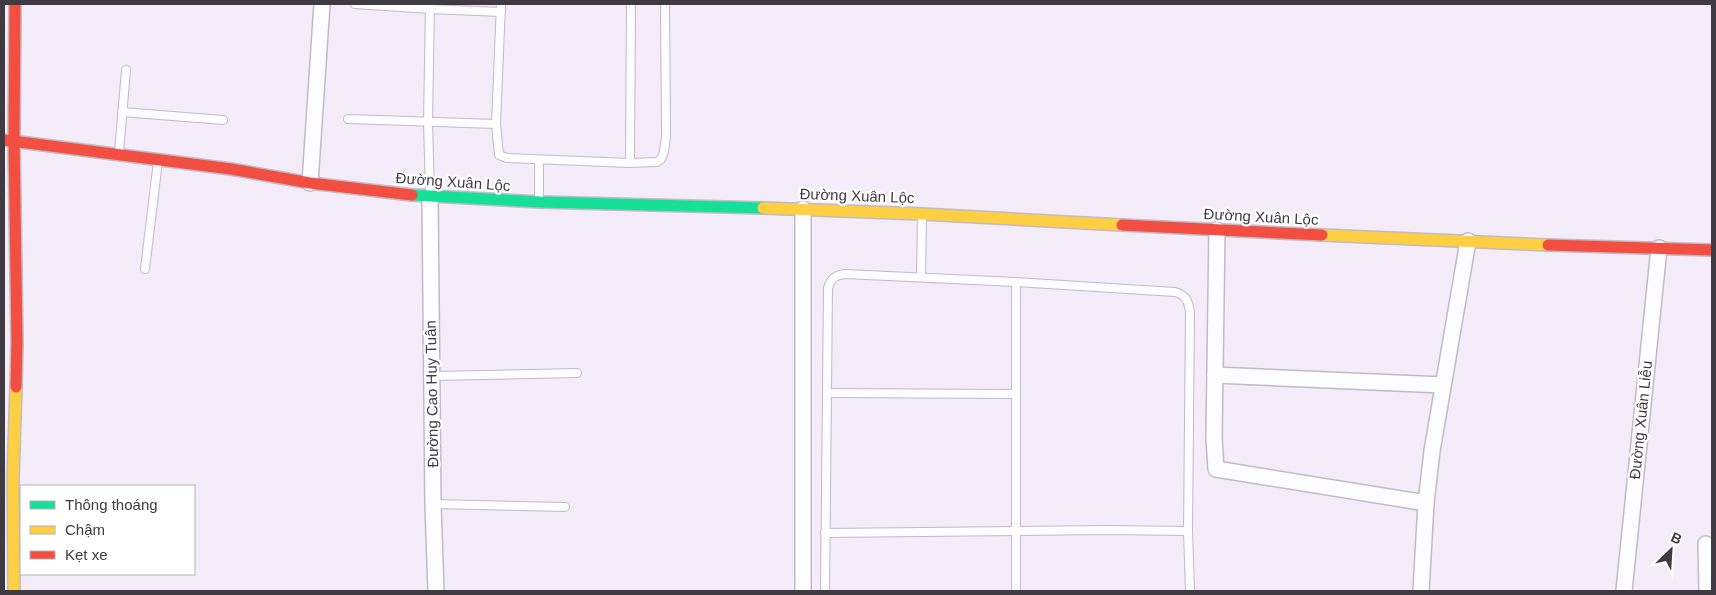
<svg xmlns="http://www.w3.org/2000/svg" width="1716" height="595" viewBox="0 0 1716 595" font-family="Helvetica,sans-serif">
	<rect width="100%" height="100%" fill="#f4ecf8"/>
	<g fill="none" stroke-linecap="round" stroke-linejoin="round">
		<defs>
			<g id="lane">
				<path d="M355,4L430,9L501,12"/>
				<path d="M501,4L496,124L499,155L507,158L630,163L657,162L661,159L664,152L666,136L665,4"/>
				<path d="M122,112L223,120"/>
				<path d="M348,119L496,124"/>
				<path d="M119,152L126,70"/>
				<path d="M539,160V200"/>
				<path d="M630,163L631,4"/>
				<path d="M430,195L428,122L430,4"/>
				<path d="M145,269L158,161"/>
				<path d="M921,277L922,214"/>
				<path d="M1016,282V591"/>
				<path d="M431,376L577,373"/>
				<path d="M827,393L1016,394"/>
				<path d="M433,504L565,507"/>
				<path d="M825,533L1107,530L1188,531"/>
				<path d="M825,591L828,288C831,278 836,275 845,274L1016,282L1175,292C1186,295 1189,302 1190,313L1188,531L1190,591"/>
			</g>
			<g id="street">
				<path d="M310,183L322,4"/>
				<path d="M430,197L433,504L436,591"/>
				<path d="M1217,230L1214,438L1216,469L1426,503"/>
				<path d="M1215,375L1443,385"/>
				<path d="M1706,544L1707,591"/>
				<path d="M803,591V209"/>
				<path d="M1421,591L1426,503L1432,451L1468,241"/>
				<path d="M1624,591L1659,248"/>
			</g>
			<path id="fast" d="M412,195L540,202L763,208"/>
			<g id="slow">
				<path d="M763,208L922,214L1122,225"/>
				<path d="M1322,235L1548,245"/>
				<path d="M14,591L13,477L16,387"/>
			</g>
			<g id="jam">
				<path d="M15,4L14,141L17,342L16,387"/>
				<path d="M4,140L231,169L310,183L412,195"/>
				<path d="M1122,225L1322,235"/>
				<path d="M1548,245L1712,250"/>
			</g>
		</defs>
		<use href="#lane" stroke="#c1bbc4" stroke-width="10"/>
		<use href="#street" stroke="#c1bbc4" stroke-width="18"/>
		<use href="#fast" stroke="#c1bbc4" stroke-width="14"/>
		<use href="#slow" stroke="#c1bbc4" stroke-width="14"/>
		<use href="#jam" stroke="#c1bbc4" stroke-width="14"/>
		<use href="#lane" stroke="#fdfcfe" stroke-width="8"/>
		<use href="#street" stroke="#fdfcfe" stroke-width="15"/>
		<use href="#fast" stroke="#16e098" stroke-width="11"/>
		<use href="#slow" stroke="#ffcf43" stroke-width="11"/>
		<use href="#jam" stroke="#f24e42" stroke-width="11"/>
	</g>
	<g text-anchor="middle" stroke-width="4.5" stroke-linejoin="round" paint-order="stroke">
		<g font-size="15" fill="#403a43" stroke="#fff">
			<text transform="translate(453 182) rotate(4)" y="5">Đường Xuân Lộc</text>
			<text transform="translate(857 196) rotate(2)" y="5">Đường Xuân Lộc</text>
			<text transform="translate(1261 217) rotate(3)" y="5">Đường Xuân Lộc</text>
			<text transform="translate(432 394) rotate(-91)" y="5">Đường Cao Huy Tuân</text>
			<text transform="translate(1641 420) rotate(-84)" y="5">Đường Xuân Liễu</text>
		</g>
	</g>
	<rect width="1716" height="595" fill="none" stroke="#403a43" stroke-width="10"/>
	<rect x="20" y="485" width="175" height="90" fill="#ffffff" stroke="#b3b0b4"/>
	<rect x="30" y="501" width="25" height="8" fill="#16e098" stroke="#b3b0b4"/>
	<text x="65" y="510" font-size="15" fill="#403a43">Thông thoáng</text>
	<rect x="30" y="526" width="25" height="8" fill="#ffcf43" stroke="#b3b0b4"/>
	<text x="65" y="535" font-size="15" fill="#403a43">Chậm</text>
	<rect x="30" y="551" width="25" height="8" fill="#f24e42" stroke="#b3b0b4"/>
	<text x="65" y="560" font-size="15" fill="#403a43">Kẹt xe</text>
	<g transform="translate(1671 550) rotate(25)" stroke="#ffffff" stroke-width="4" paint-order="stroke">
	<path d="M0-4L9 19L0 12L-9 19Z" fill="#403a43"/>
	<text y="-8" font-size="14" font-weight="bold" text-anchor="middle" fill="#403a43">B</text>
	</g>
</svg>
